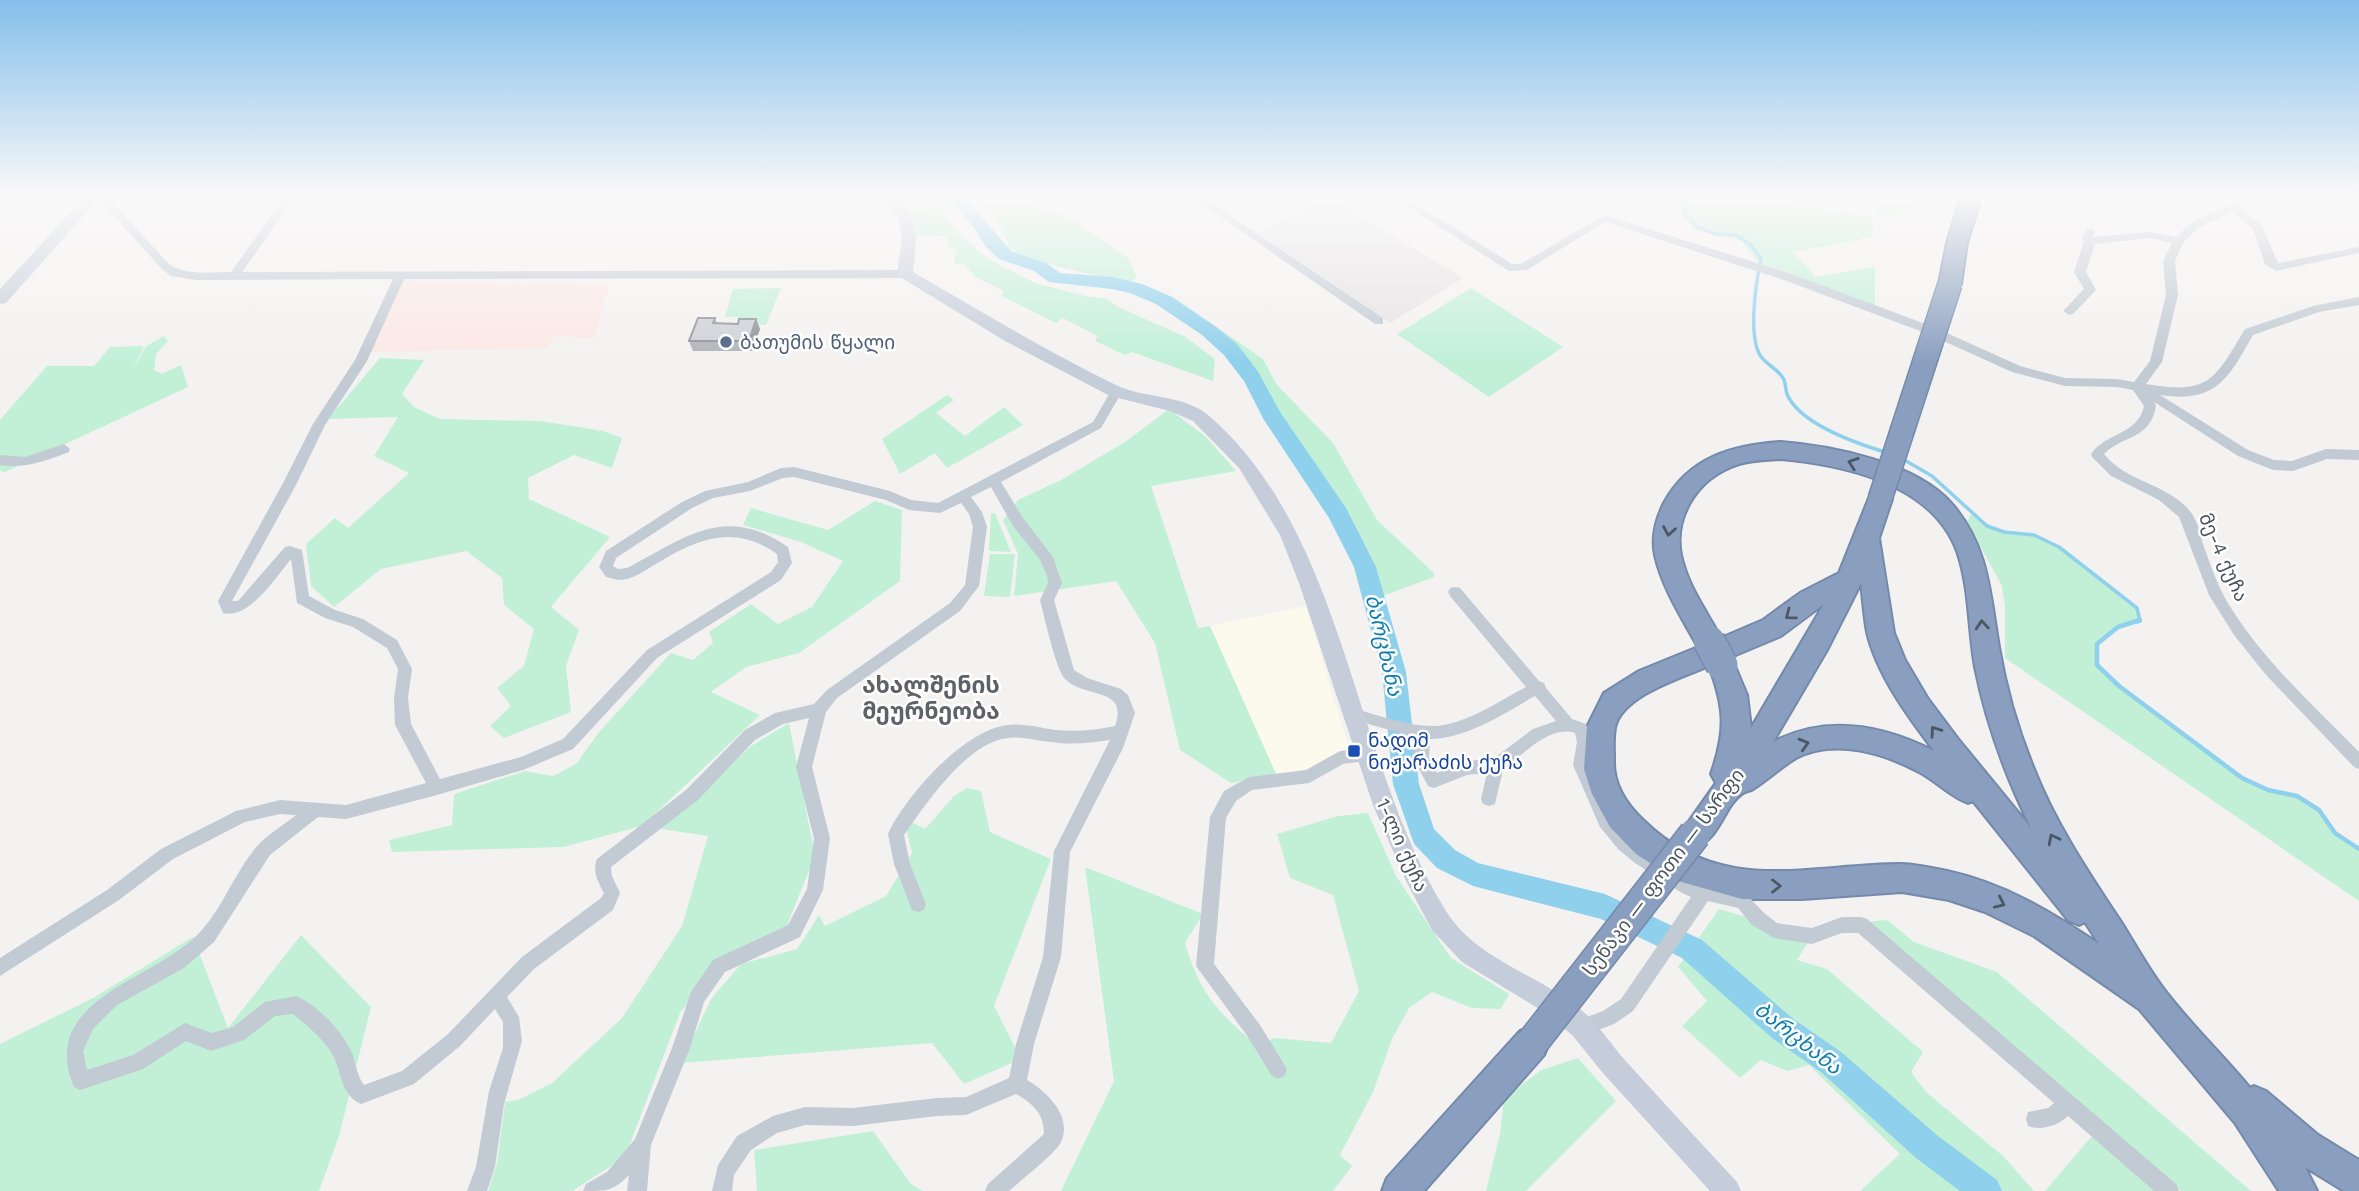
<svg xmlns="http://www.w3.org/2000/svg" width="2359" height="1191" viewBox="0 0 2359 1191" font-family="'Work Sans','Noto Sans Georgian',sans-serif">
	<rect width="100%" height="100%" fill="#f4f2f1"/>
	<path fill="#fcf9ed" d="M1306,606L1351,755L1319,769L1276,774L1210,626Z"/>
	<path fill="#e5e3e3" d="M1322,197H1328L1463,278L1390,323L1259,233Z"/>
	<path fill="#fbe8e4" d="M402,281L609,285L595,338L555,336L547,348L369,352Z"/>
	<g fill="#c1f0d7">
		<path d="M972,197H1018L1042,213H1062L1127,257L1137,276L1130,284L1024,258L1010,248L995,214Z"/>
		<path d="M1674,197H1785L1783,203L1872,217L1873,237L1793,252L1816,277L1875,267V306L1759,263L1741,241L1695,229L1680,215L1679,200Z"/>
		<path d="M1878,197H1934L1904,214L1877,216Z"/>
		<path d="M938,206L952,226L986,258L1035,283L1085,296L1107,299L1120,308L1184,336L1215,359L1213,381L1132,352L1125,355L1095,341L1098,336L1063,318L1056,323L1002,296L1004,291L976,277L964,264L954,265L956,249H948L947,236L913,237V213Z"/>
		<path d="M781,288L766,325L737,323L738,317H725L733,289Z"/>
		<path d="M1471,288L1563,347L1489,397L1397,334Z"/>
		<path d="M1172,296L1263,359L1277,385L1333,443L1377,520L1434,573V577L1377,598L1371,571L1344,513L1310,458L1236,348L1163,297Z"/>
		<path d="M164,336L168,341L156,354L154,370L162,374L181,365L188,387L3,473L0,469V420L47,366H94L110,347L144,346L132,371L146,346Z"/>
		<path d="M380,358L424,360L402,394L414,407L440,419L540,421L598,430V433L600,430L622,438L612,468L574,455L528,478L529,499L610,537L551,607L579,630L566,666L571,712L504,738L490,726L511,706L497,688L524,666L534,629L504,605L502,578L466,551L381,569L334,607L311,586L306,544L335,518L348,528L409,473L374,456L398,417L328,419Z"/>
		<path d="M947,395L954,400L936,413L965,436L1004,407L1023,425L947,468L935,453L900,474L882,439Z"/>
		<path d="M1169,409L1206,437L1236,471L1151,486L1198,628L1210,626L1276,774L1231,783L1180,750L1155,643L1116,581L1014,596L1018,554L1003,520L1018,500L1061,480L1125,442Z"/>
		<path d="M875,501L902,510L900,581L799,653L746,667L711,692L760,715L642,826L563,847L392,852L389,840L452,825L454,794L525,771L553,776L576,764L599,732L671,653L693,660L713,643L709,632L751,604L778,624L812,607L843,561L801,542L743,525L751,508L828,530Z"/>
		<path d="M991,513H995L1011,552L989,551Z"/>
		<path d="M1971,514L1987,526L2004,532L2034,535L2059,547L2137,608L2140,621L2118,627L2097,644V665L2119,686L2242,778L2268,790L2297,796L2319,810L2335,833L2359,849V901L2005,658V606L2002,586L1967,522Z"/>
		<path d="M990,554H1015L1010,597L984,596Z"/>
		<path d="M789,723L815,856L786,928L726,956L680,1013L625,1157L572,1191H488L497,1164L505,1102L518,1100L552,1083L622,1018L682,926L708,836L661,829L751,746Z"/>
		<path d="M967,788L981,791L990,832L1051,859L994,1006L1021,1059L964,1084L932,1043L681,1063L711,999L741,964L797,949L819,915L825,926L886,896L912,853L904,818L925,829L954,796Z"/>
		<path d="M1368,813L1396,876L1451,958L1509,994L1501,1009L1472,1008L1432,992L1409,1008L1392,1039L1373,1092L1340,1155L1352,1166L1333,1191H1061L1114,1081L1085,867L1203,914L1185,943C1199,991 1217,1013 1256,1044L1275,1038L1331,1043L1359,991L1333,895L1290,878L1277,834L1338,816Z"/>
		<path d="M1719,909L1812,936L1797,960L1827,969L1923,1052L1911,1072L1926,1092L2003,1156L2034,1191H1860L1900,1154L1809,1065L1787,1071L1761,1060L1740,1078L1682,1026L1707,1001L1678,967Z"/>
		<path d="M1887,920L1914,942L1997,972L2251,1191H2181L1866,922Z"/>
		<path d="M301,935L371,1007L339,1136L319,1191H0V1044L93,998L193,937L228,1028Z"/>
		<path d="M1578,1058L1616,1101L1526,1191H1486L1500,1134L1504,1099L1541,1070Z"/>
		<path d="M873,1131L911,1184L923,1191H757L754,1150Z"/>
		<path d="M2092,1136L2158,1191H2045Z"/>
	</g>
	<g fill="none" stroke-linecap="round" stroke-linejoin="round">
		<g stroke="#8fd0ec" stroke-width="3.5">
			<path d="M1692,197L1685,203L1684,212L1697,227L1716,234L1736,235L1751,245L1761,259C1756,282 1748,335 1760,355C1765,364 1778,369 1783,378C1786,382 1785,389 1787,394C1800,425 1858,444 1888,453"/>
			<path d="M1901,458L1932,476L1987,526L2004,532L2034,535L2059,547L2137,608L2140,621L2137,622"/>
		</g>
		<path stroke="#8fd0ec" stroke-width="4.5" d="M2140,620L2118,627L2097,644V665L2119,686L2242,778L2268,790L2297,796L2319,810L2335,833L2359,849"/>
		<path fill="#8fd0ec" fill-rule="evenodd" d="M947,197H964L1011,251L1046,263L1060,273L1112,277L1142,284L1170,296L1216,327L1238,345L1259,373L1280,412L1346,508L1376,567L1406,672L1419,784L1434,829L1455,850L1478,863L1605,894L1702,940L1792,1018L1841,1052L1938,1136L1997,1180L2002,1191H1960L1916,1158L1821,1072L1772,1038L1682,958L1601,919L1473,886L1437,868L1414,844L1393,784L1382,672L1354,567L1329,518L1264,420L1244,381L1224,355L1202,335L1156,304L1130,293L1112,289L1049,282L1034,271L999,259L986,247L975,229Z"/>
		<defs>
			<g id="highway">
				<path d="M1961,197H1981L1967,243L1961,284L1958,289H1942L1939,284L1947,243Z"/>
				<path d="M1781,442C1833,446 1917,463 1952,504C1989,547 1990,594 1999,647C2006,689 2018,730 2034,769C2056,825 2090,875 2123,925C2136,946 2148,968 2163,988C2189,1023 2222,1054 2250,1088L2254,1086L2266,1091L2318,1135L2359,1160V1191H2344L2305,1167L2317,1191H2279L2235,1123L2139,1009L2034,936L1985,912L1949,900L1902,892L1802,899H1742L1678,881L1636,854L1610,827L1592,794L1584,769L1587,727L1604,693L1639,671L1698,647C1682,618 1662,587 1655,555C1651,536 1656,519 1664,503C1689,457 1733,445 1781,442ZM1781,459C1845,465 1932,484 1957,551C1970,588 1968,629 1975,667C1986,723 2006,777 2031,828L1958,739L1928,699L1905,660L1894,633L1879,538L1892,499L1889,493L1880,490L1871,493L1839,573L1800,593L1763,620L1721,638C1708,614 1692,592 1684,566C1669,522 1695,478 1739,464C1753,460 1767,460 1781,459ZM1861,583C1863,599 1864,616 1867,632C1877,675 1908,716 1934,751C1882,725 1827,714 1773,742L1827,650ZM1824,604L1751,728L1747,695L1731,657L1781,636ZM1709,666C1725,708 1726,731 1711,774L1716,783L1680,834L1684,844L1695,848C1721,838 1724,805 1743,793C1746,791 1750,791 1753,789C1768,780 1781,767 1796,758C1835,738 1883,753 1919,772C1936,781 1950,796 1968,803L1973,801L2068,920L2079,925L2085,922L2099,944C2052,912 2003,883 1947,871C1932,868 1915,864 1899,864C1804,865 1720,896 1643,820C1627,805 1613,784 1614,760C1614,750 1613,739 1615,728C1621,696 1681,678 1709,666Z"/>
				<path d="M1532,1026L1544,1031L1549,1043L1544,1055L1424,1191H1382L1387,1178L1520,1031Z"/>
			</g>
		</defs>
		<use href="#highway" stroke="#758aab" stroke-width="4"/>
		<g fill="#c2cad3" fill-rule="evenodd">
			<path d="M97,197H107L169,264C187,276 210,272 231,272L285,197H295L242,272L905,270L911,274L905,278L404,279L367,361L325,425L296,485L232,601H238L285,547L290,546L302,550L309,596L335,610L363,619L397,640L412,669L408,698L411,724L440,779L521,757L563,739L647,650L771,572L778,562L777,554C736,525 701,537 661,561C650,567 640,575 628,579L618,580L606,577L599,567L606,551L682,502L705,491L748,482L781,468L794,467L890,491L911,500L938,503L1093,422L1112,389H1120L1122,392L1101,428L1001,482L1023,518L1053,557L1062,583L1054,600L1074,670L1087,678L1121,689L1128,695L1135,713L1123,748L1070,852L1061,957L1034,1044L1027,1080C1046,1091 1073,1116 1061,1142C1055,1154 1021,1180 1009,1191H985L988,1184L1044,1134C1044,1113 1033,1104 1016,1094L966,1115L937,1116L853,1126L805,1125L777,1133L751,1150L734,1175L732,1191H712L718,1165L737,1136L773,1116L805,1107L853,1108L937,1098L966,1097L1009,1078L1016,1044L1043,957L1054,851L1110,740C1091,743 1071,745 1051,742C1037,741 1022,736 1008,738C967,742 926,804 904,835L910,864L926,904L924,910L918,912L912,910L894,864L888,834C905,796 965,729 1008,725C1024,723 1040,728 1056,730C1076,732 1096,730 1115,726C1129,686 1085,699 1065,679C1056,670 1044,615 1040,600L1048,583L1047,575L1040,560L1013,526L991,487L971,497L982,512L987,527L979,586L960,611L837,698L826,712L812,767L830,838L823,890L800,937L725,972L704,1002L690,1048L651,1145L647,1191H627L629,1175C614,1191 606,1191 583,1191L586,1184L607,1172L635,1139L672,1048L691,992L713,960L788,925L807,889L814,838L796,767L809,718L783,724L755,740L698,800L611,867L612,876L620,893L613,910L534,969L507,997L519,1017L522,1041L504,1104L495,1167L487,1191H467L476,1167L489,1091L503,1048V1022L495,1009L460,1046L414,1084L361,1104C339,1095 342,1066 329,1049C319,1035 306,1025 293,1014L275,1016L244,1040L211,1051L186,1041L143,1069L80,1090L74,1087C36,997 159,980 202,930C224,905 236,870 258,845C268,834 284,825 296,815L280,814L245,822L173,859L119,900L0,976V958L107,890L161,849L236,811L280,800L346,805L426,783L395,725L394,698L398,669L387,648L353,627L325,618L297,603L291,559C276,577 249,620 223,613L218,601L282,485L313,424L355,360L393,279L196,280L171,276L161,268ZM794,477L886,500L909,510L940,513L961,503L969,514L973,527L965,585L950,603L827,690L814,704L775,713L745,730L686,790L597,859C592,871 598,882 604,893L601,898L522,957L448,1034L402,1071L364,1085C357,1076 356,1064 352,1053C342,1031 319,1006 296,996L265,1002L233,1027L211,1033L185,1023L133,1055L87,1070L83,1051L93,1029L117,1005L184,968L214,942L270,855L318,817L346,819L437,795L523,770L573,749L657,658L781,580L792,563L788,547C724,503 685,538 627,568L618,569L613,566L616,558L692,508L713,498L750,491L783,478Z"/>
			<path d="M1192,197H1203L1383,318V324H1375Z"/>
			<path d="M1393,197H1405L1512,264H1521L1604,215L1792,274L1936,328L2020,366L2065,378L2117,379L2134,382L2150,361L2166,295L2163,261L2172,243L2149,238L2095,244L2086,272L2096,290L2073,314L2069,315L2063,311L2084,289L2074,272L2084,242L2082,238L2086,229H2094L2095,231L2093,237L2149,232L2176,237L2191,223L2229,205L2241,197H2252L2240,207L2262,226L2278,263L2359,247V253L2276,271L2265,264L2253,229L2232,212L2199,227L2183,243L2175,261L2178,295L2162,362L2146,384C2210,395 2214,380 2245,329L2313,306L2359,297V305L2319,312L2253,335C2229,377 2217,404 2160,395L2248,450L2274,460L2292,461L2326,449L2359,450V460L2327,459L2293,471L2273,470L2238,456L2154,402L2156,406C2150,440 2125,434 2104,454C2126,482 2166,483 2189,510C2197,519 2200,532 2203,544C2211,566 2218,588 2231,608C2265,662 2314,706 2359,752V769L2354,767L2266,675L2234,635L2209,595L2179,517L2159,500L2111,476L2092,457L2091,454C2106,432 2138,435 2144,406L2133,390L2117,387L2065,386L2012,372L1928,334L1784,280L1605,222L1527,270L1509,271Z"/>
			<path d="M64,444L70,449L69,452C46,461 24,469 0,465V455L25,457Z"/>
			<path d="M1455,587L1460,588L1539,681L1544,683L1546,688L1572,719L1586,724L1593,742L1589,765L1612,817L1630,839L1647,853L1692,881L1749,897L1764,913L1777,923L1812,928L1842,917H1861L1867,919L2176,1184L2179,1191H2154L2068,1116C2057,1126 2042,1131 2028,1126L2026,1119L2028,1112L2048,1108L2054,1103L1858,933H1842L1812,944L1774,938L1752,925L1738,908L1708,901L1633,1011L1614,1024L1582,1036L1576,1033L1573,1027L1576,1021L1603,1011L1621,999L1691,897L1682,893L1635,863L1618,849L1600,827L1573,765L1577,742L1575,733C1550,724 1521,756 1503,770L1495,804L1489,806L1483,804L1481,799L1487,773L1467,775L1434,788L1428,786L1413,758L1415,737L1347,718L1344,714L1347,710L1352,708C1379,715 1408,727 1437,726C1468,723 1499,701 1526,687L1450,596L1448,592L1450,588ZM1535,696L1556,721L1533,729L1493,759L1466,761L1437,773L1429,757L1430,739C1468,738 1503,714 1535,696Z"/>
			<path d="M1367,748L1372,750L1375,755L1372,760L1343,764L1309,783L1252,790L1236,801L1226,818L1214,964L1260,1025L1284,1064L1287,1070L1284,1076L1278,1079L1272,1076L1248,1037L1196,966L1210,817L1224,791L1249,777L1306,770L1340,751Z"/>
		</g>
		<g fill="#c5cdda" fill-rule="evenodd">
			<path d="M85,197H100L6,303L0,304V289Z"/>
			<path d="M884,197H899C921,219 916,243 913,272C980,311 1047,351 1116,385C1145,399 1183,394 1208,415C1347,534 1351,759 1446,911C1479,964 1548,976 1590,1018C1602,1030 1612,1045 1623,1058C1661,1100 1699,1141 1737,1182L1741,1191H1710L1602,1072L1573,1036L1549,1015L1462,962L1432,930L1406,881L1373,805L1299,583L1280,535L1239,468L1193,421L1170,411L1110,396L1005,341L900,277L897,274C902,237 908,228 884,197Z"/>
		</g>
		<use href="#highway" fill="#8a9fbf" fill-rule="evenodd"/>
		<defs>
			<path id="highway-bridge-far1" d="M1880,499L1950,284"/>
			<g id="highway-bridge">
				<path d="M1709,641L1722,665"/>
				<path d="M1532,1043L1695,834"/>
			</g>
		</defs>
		<use href="#highway-bridge-far1" stroke="#758aab" stroke-width="26" stroke-linecap="butt"/>
		<use href="#highway-bridge" stroke="#758aab" stroke-width="34" stroke-linecap="butt"/>
		<use href="#highway-bridge-far1" stroke="#8a9fbf" stroke-width="23"/>
		<use href="#highway-bridge" stroke="#8a9fbf" stroke-width="31"/>
	</g>
	<path fill="#b0b3b9" d="M715,318L717,323L738,324L756,319L760,329L752,351H693L689,341Z"/>
	<path fill="#909296" d="M756,319L760,329L752,351L749,341Z"/>
	<path fill="#cdd0d7" stroke="#909296" stroke-width="2" d="M698,318H715L713,323L738,324L739,319H756L749,341H689Z"/>
	<defs><path id="oneway-chevron" d="M-2-3.5L2.5 0L-2 3.5" fill="none" stroke-width="1.6" stroke-linecap="round" stroke-linejoin="round" transform="scale(1.75)"/></defs>
	<g stroke="#4c5764">
		<use href="#oneway-chevron" transform="translate(1853 463) rotate(-161)"/>
		<use href="#oneway-chevron" transform="translate(1669 531) rotate(100)"/>
		<use href="#oneway-chevron" transform="translate(1790 615) rotate(143)"/>
		<use href="#oneway-chevron" transform="translate(1982 625) rotate(-94)"/>
		<use href="#oneway-chevron" transform="translate(1935 731) rotate(-125)"/>
		<use href="#oneway-chevron" transform="translate(1804 744) rotate(-16)"/>
		<use href="#oneway-chevron" transform="translate(2053 839) rotate(-117)"/>
		<use href="#oneway-chevron" transform="translate(1776 886)"/>
		<use href="#oneway-chevron" transform="translate(2000 903) rotate(25)"/>
	</g>
	<linearGradient id="sky" x2="0" y2="1"><stop stop-color="#84bfea"/><stop offset="0.54" stop-color="#faf9f9"/><stop offset="1" stop-color="#faf9f9" stop-opacity="0"/></linearGradient>
	<rect width="2359" height="363" fill="url(#sky)"/>
	<circle fill="#5c6f8a" stroke="#fff" stroke-width="2.5" cx="726" cy="342" r="7"/>
	<rect fill="#1a4fb4" stroke="#fff" stroke-width="2.5" x="1347" y="744" width="14" height="14" rx="3.5"/>
	<g text-anchor="middle" stroke-width="5" stroke-linejoin="round" paint-order="stroke">
		<g font-size="19" fill="#4e5e75" stroke="#fff" text-anchor="start">
			<text x="740" y="349">ბათუმის წყალი</text>
		</g>
		<g font-size="19" fill="#49535f" stroke="#fff">
			<text transform="translate(2224 557) rotate(66)" y="7">მე-4 ქუჩა</text>
			<text transform="translate(1403 845) rotate(66)" y="7">1-ლი ქუჩა</text>
			<text transform="translate(1663 872) rotate(-53)" y="7">სენაკი — ფოთი — სარფი</text>
		</g>
		<g font-size="19" fill="#164399" stroke="#fff" text-anchor="start">
			<text x="1368" y="747">ნადიმ<tspan x="1368" dy="22">ნიჟარაძის ქუჩა</tspan></text>
		</g>
		<g font-size="21" font-style="italic" fill="#0e7eae" stroke="#fff">
			<text transform="translate(1384 645) rotate(77)" y="7">ბარცხანა</text>
			<text transform="translate(1798 1038) rotate(38)" y="7">ბარცხანა</text>
		</g>
		<g font-size="23" font-weight="bold" fill="#5e6166" stroke="#fff">
			<text x="931" y="693">ახალშენის<tspan x="931" dy="26">მეურნეობა</tspan></text>
		</g>
	</g>
</svg>
